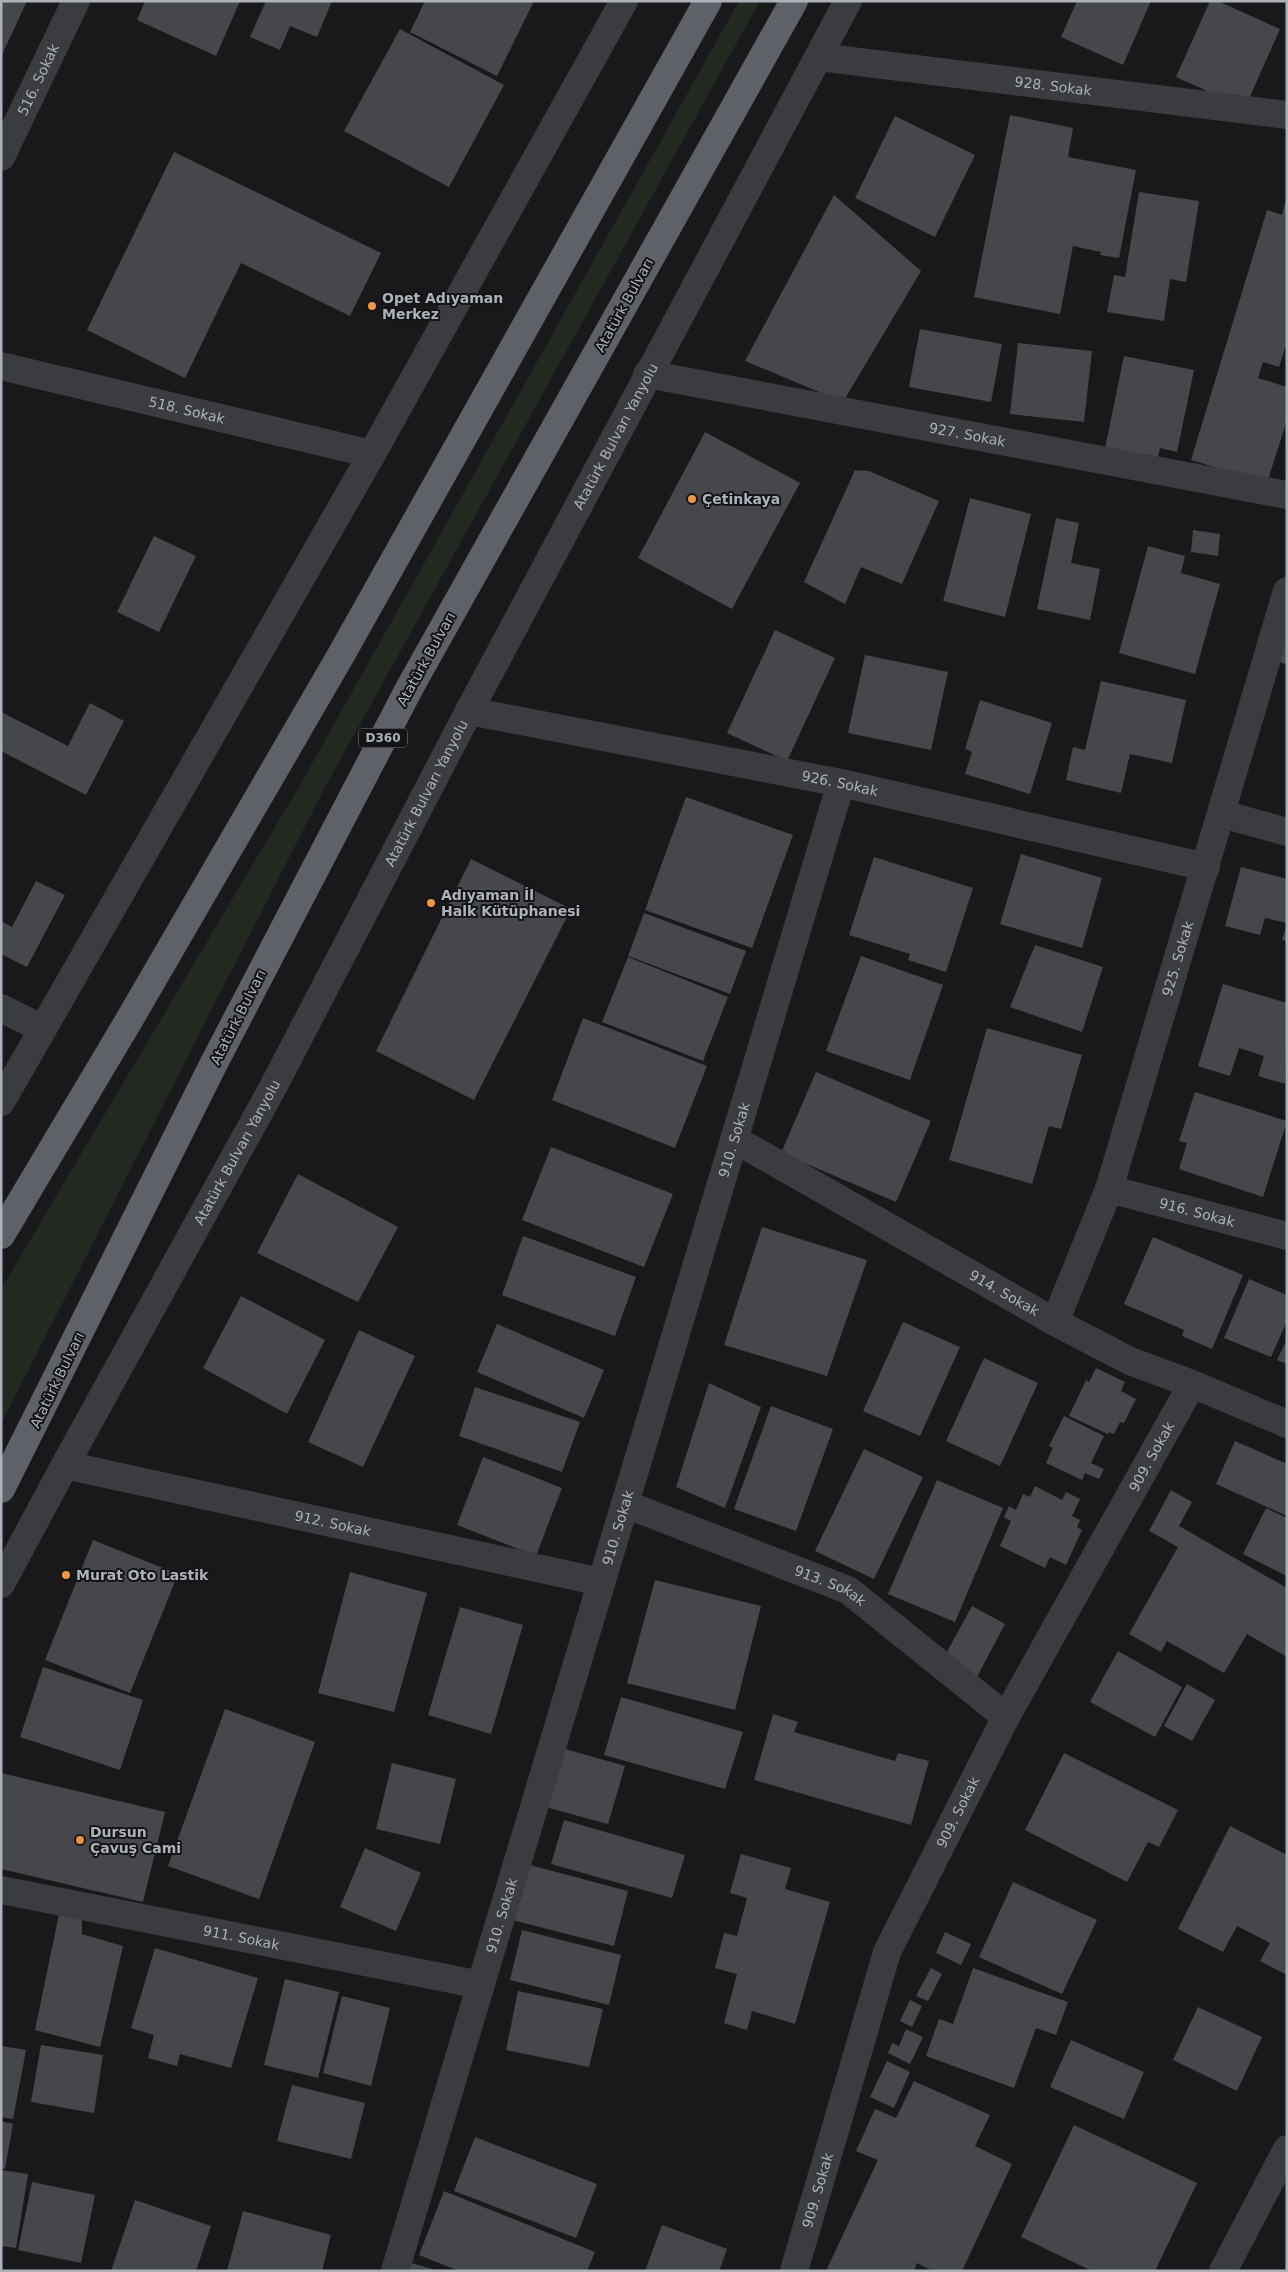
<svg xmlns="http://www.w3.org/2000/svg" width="1288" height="2272" viewBox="0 0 1288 2272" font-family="'DejaVu Sans',sans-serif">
	<rect width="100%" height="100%" fill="#19191b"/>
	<path fill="#212921" d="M739,1H760L322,793L1,1424V1289L301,783Z"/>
	<g fill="#46474b">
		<path d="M1,1H27L1,57Z"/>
		<path d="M145,1H240L216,56L137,20Z"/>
		<path d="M266,1H332L317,37L290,26L280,50L250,37Z"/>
		<path d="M425,1H534L497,76L410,32Z"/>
		<path d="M1077,1H1151L1123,65L1061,37Z"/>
		<path d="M1210,1H1218L1280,29L1245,108L1176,77Z"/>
		<path d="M400,29L504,85L449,187L344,131Z"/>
		<path d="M1010,115L1073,128L1068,157L1136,170L1119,258L1100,255L1101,252L1073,246L1060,314L974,297Z"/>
		<path d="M895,116L975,155L935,237L855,198Z"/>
		<path d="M174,152L381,253L350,316L241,263L185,378L87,330Z"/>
		<path d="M1139,192L1199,201L1186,282L1170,279L1164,321L1107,312L1114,275L1125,277Z"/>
		<path d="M834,195L921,271L843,402L745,361Z"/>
		<path d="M1286,199L1287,342L1279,367L1263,362L1258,378L1287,387V420L1267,483L1191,460L1267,210L1282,215Z"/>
		<path d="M920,329L1002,344L991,402L909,387Z"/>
		<path d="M1018,343L1092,351L1084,422L1010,414Z"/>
		<path d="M1124,356L1194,370L1177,452L1160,448L1155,469L1103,458Z"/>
		<path d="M705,432L800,483L732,609L638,558Z"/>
		<path d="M855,470L869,471L939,501L902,584L861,567L845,604L804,582Z"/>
		<path d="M970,498L1031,514L1005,617L943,601Z"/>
		<path d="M1056,518L1079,523L1071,563L1100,569L1090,620L1037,609Z"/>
		<path d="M1193,530L1220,534L1218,556L1191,552Z"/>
		<path d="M154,536L196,556L159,632L117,612Z"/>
		<path d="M1148,546L1185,556L1181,573L1220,584L1195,674L1119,653Z"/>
		<path d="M775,630L835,658L787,761L727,733Z"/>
		<path d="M1287,639V665L1277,661Z"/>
		<path d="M865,655L948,672L931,750L848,733Z"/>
		<path d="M1101,681L1186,700L1172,763L1130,754L1121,793L1066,780L1073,747L1085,750Z"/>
		<path d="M980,700L1052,723L1030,794L965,774L972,752L965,749Z"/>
		<path d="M90,703L124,721L86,795L1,751V712L68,746Z"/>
		<path d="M686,797L793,835L752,948L645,910Z"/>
		<path d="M1021,854L1102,878L1082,948L1000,924Z"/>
		<path d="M874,857L973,888L946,972L908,960L910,954L849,935Z"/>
		<path d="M471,859L571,909L474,1100L376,1051Z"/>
		<path d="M1241,867L1287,879V923L1265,918L1260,935L1225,926Z"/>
		<path d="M36,881L65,895L27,967L1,954V921L12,927Z"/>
		<path d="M644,913L746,951L730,994L628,956Z"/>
		<path d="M1287,924V941L1282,940Z"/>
		<path d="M1035,945L1103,967L1082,1032L1010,1007Z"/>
		<path d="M861,956L943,985L910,1080L826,1051Z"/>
		<path d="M628,957L728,997L703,1061L602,1022Z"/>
		<path d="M1223,984L1287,1003L1285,1084L1258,1076L1264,1056L1239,1048L1230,1076L1198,1066Z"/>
		<path d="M583,1018L707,1066L675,1148L552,1100Z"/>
		<path d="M987,1028L1082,1055L1061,1129L1049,1126L1032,1184L949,1160Z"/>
		<path d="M816,1072L931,1121L896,1202L781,1153Z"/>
		<path d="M1195,1092L1287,1121L1263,1197L1179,1169L1187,1143L1179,1141Z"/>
		<path d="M551,1147L673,1194L644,1267L522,1220Z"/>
		<path d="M298,1174L398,1227L358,1302L257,1253Z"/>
		<path d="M762,1227L867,1260L827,1376L724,1345Z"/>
		<path d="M523,1236L636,1277L615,1336L502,1295Z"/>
		<path d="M1153,1237L1243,1275L1212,1349L1182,1336L1184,1330L1124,1304Z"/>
		<path d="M1249,1279L1287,1295V1321L1271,1357L1224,1338Z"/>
		<path d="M241,1296L325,1340L287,1414L203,1368Z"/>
		<path d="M903,1322L960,1347L920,1436L863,1411Z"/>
		<path d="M497,1324L604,1370L584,1418L477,1372Z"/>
		<path d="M359,1330L415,1356L363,1467L308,1442Z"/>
		<path d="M1287,1339V1364L1277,1360Z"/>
		<path d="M984,1358L1038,1383L1000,1466L946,1441Z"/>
		<path d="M1096,1368L1125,1382L1121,1391L1136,1399L1124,1423L1120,1422L1114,1434L1109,1432L1108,1434L1069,1416L1086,1380L1089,1382Z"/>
		<path d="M709,1383L761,1407L725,1508L676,1487Z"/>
		<path d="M475,1387L580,1422L562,1472L459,1436Z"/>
		<path d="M771,1406L833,1429L796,1531L734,1509Z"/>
		<path d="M1064,1416L1104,1436L1091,1463L1104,1469L1099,1479L1085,1473L1082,1480L1046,1463L1053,1448L1049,1446Z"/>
		<path d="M1235,1441L1287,1464V1516L1216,1484Z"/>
		<path d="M864,1449L923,1477L874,1579L815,1551Z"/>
		<path d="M483,1457L562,1488L536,1556L457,1525Z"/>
		<path d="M937,1480L1003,1508L955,1622L888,1594Z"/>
		<path d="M1035,1486L1062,1500L1066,1492L1080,1499L1072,1516L1080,1520L1077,1527L1082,1530L1066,1565L1050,1557L1045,1568L1000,1546L1011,1521L1004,1517L1009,1506L1016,1510L1023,1494L1030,1497Z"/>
		<path d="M1171,1490L1192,1502L1179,1526L1287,1588V1657L1247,1634L1224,1673L1167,1641L1161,1652L1129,1634L1178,1547L1149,1531Z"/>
		<path d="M1266,1508L1287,1518V1576L1243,1554Z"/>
		<path d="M93,1540L178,1574L130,1693L45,1660Z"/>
		<path d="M350,1572L427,1593L394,1712L318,1693Z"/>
		<path d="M655,1580L761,1606L735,1710L627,1683Z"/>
		<path d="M972,1606L1005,1624L977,1677L943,1659Z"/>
		<path d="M460,1607L523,1625L491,1734L428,1715Z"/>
		<path d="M1118,1651L1182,1687L1155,1737L1090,1702Z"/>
		<path d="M43,1667L143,1700L120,1770L20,1737Z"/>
		<path d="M1187,1684L1215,1700L1192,1741L1164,1726Z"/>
		<path d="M621,1697L743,1732L725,1789L604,1755Z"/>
		<path d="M225,1709L315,1742L259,1899L168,1866Z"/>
		<path d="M773,1714L798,1722L794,1732L895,1761L898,1753L929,1761L911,1825L754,1780Z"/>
		<path d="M562,1748L625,1766L608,1824L545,1807Z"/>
		<path d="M1064,1753L1178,1810L1159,1847L1148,1842L1127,1882L1025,1830Z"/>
		<path d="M392,1763L456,1779L440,1844L376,1829Z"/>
		<path d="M1,1773L165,1812L143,1902L1,1869Z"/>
		<path d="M564,1820L685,1855L672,1898L551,1864Z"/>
		<path d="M1230,1826L1287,1855V1975L1260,1961L1270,1943L1237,1926L1223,1952L1178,1929Z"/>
		<path d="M365,1848L421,1873L396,1931L340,1907Z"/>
		<path d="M741,1854L791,1868L785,1889L830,1902L795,2024L752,2011L747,2030L724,2023L737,1974L715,1968L724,1933L737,1936L747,1898L730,1893Z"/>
		<path d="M526,1864L628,1891L614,1946L512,1920Z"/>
		<path d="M1013,1882L1097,1920L1062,1994L979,1957Z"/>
		<path d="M59,1914L82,1919V1934L123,1946L100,2047L35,2030Z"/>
		<path d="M522,1930L621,1955L609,2005L510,1980Z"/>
		<path d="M945,1932L971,1944L961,1965L936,1953Z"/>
		<path d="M155,1948L258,1978L231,2068L180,2054L177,2066L148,2058L154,2035L131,2028Z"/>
		<path d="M931,1968L942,1974L928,2001L916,1996Z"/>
		<path d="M973,1968L1068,2002L1056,2035L1036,2028L1014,2088L926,2056L939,2019L953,2024Z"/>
		<path d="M285,1979L339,1992L318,2078L264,2065Z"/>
		<path d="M518,1991L603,2009L589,2067L506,2050Z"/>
		<path d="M342,1996L390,2008L371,2086L323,2073Z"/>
		<path d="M910,2000L922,2006L912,2027L900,2021Z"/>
		<path d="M1198,2007L1262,2037L1237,2091L1173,2060Z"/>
		<path d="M906,2029L923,2037L910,2064L888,2053L892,2043L899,2046Z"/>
		<path d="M1071,2040L1144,2072L1124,2119L1050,2087Z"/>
		<path d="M41,2045L103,2055L94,2113L31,2102Z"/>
		<path d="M1,2046L26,2050L13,2119L1,2117Z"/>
		<path d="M887,2061L910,2072L894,2108L870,2097Z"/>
		<path d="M914,2081L990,2115L975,2146L1012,2164L962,2271H933L917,2263L914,2271H826L878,2160L856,2151L875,2109L896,2118Z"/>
		<path d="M292,2085L365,2103L351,2159L277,2141Z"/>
		<path d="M1,2121L13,2124L5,2169L1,2168Z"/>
		<path d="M1074,2125L1197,2183L1155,2271H1092L1021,2237Z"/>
		<path d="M475,2137L597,2184L576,2238L454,2191Z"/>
		<path d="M1,2170L28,2174L16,2248L1,2246Z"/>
		<path d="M32,2182L95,2195L81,2263L18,2250Z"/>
		<path d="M444,2191L595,2252L587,2271H459L419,2255Z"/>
		<path d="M135,2200L211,2226L196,2271H111Z"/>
		<path d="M243,2211L331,2235L322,2271H227Z"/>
		<path d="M662,2225L727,2249L719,2271H645Z"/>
		<path d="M408,2262L436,2270V2271H406Z"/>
	</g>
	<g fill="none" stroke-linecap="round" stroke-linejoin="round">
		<g stroke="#3a3c40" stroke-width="28">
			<path id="s1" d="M819,57L1287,115"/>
			<path id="s2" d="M1,157L76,1"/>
			<path id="s3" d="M1,366L372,454"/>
			<path id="s4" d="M647,374L1287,495"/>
			<path id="s5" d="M469,711L841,783L1206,867"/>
			<path d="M1222,814L1287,832"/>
			<path d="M1,1008L43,1029"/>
			<path id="s6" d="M734,1139L1055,1322L1130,1361L1192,1384L1287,1424"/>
			<path id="s7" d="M1109,1189L1287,1236"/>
			<path id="s8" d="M1055,1322L1109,1189L1287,591"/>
			<path id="s9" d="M65,1465L601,1582"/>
			<path id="s10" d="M625,1504L848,1590L1006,1717"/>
			<path id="s11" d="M1,1890L481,1985"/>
			<path id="s12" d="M395,2271L841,783"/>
			<path id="s13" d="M794,2271L887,1952L1006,1717L1192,1384"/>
			<path d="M1223,2271L1287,2149"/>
		</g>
		<g stroke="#3a3c40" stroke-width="28">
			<path d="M1,1102L372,454L624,1"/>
			<path id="s14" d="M1,1584L65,1465L272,1089L469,711L848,1"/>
		</g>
		<g stroke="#5e6268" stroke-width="28">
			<path d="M1,1235L128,1022L341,655L708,1"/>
			<path d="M1,1489L214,1063L410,687L794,1"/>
		</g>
	</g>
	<g fill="#eb9740" stroke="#141416" stroke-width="2">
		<circle cx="372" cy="306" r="5"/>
		<circle cx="692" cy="499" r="5"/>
		<circle cx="431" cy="903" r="5"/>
		<circle cx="66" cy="1575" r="5"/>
		<circle cx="80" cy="1840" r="5"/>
	</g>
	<g text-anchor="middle" stroke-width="4" stroke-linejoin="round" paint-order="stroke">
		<rect fill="#141416" stroke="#7e8389" stroke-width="1" x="359" y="728.5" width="48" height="19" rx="4"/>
		<g font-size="12" font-weight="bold" fill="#acb2ba">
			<text x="383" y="742">D360</text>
		</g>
		<g font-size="14" fill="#acb2ba" stroke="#141416">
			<text dy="5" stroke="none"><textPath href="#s2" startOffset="86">516. Sokak</textPath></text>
			<text dy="5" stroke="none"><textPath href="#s1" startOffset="236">928. Sokak</textPath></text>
			<text transform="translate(624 305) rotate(-61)" y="5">Atatürk Bulvarı</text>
			<text dy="5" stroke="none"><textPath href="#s3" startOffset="191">518. Sokak</textPath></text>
			<text dy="5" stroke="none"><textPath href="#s14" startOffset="1302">Atatürk Bulvarı Yanyolu</textPath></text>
			<text dy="5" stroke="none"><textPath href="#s4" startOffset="326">927. Sokak</textPath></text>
			<text transform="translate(426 659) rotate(-61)" y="5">Atatürk Bulvarı</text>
			<text dy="5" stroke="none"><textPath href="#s5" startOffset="378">926. Sokak</textPath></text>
			<text dy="5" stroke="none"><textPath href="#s14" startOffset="898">Atatürk Bulvarı Yanyolu</textPath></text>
			<text dy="5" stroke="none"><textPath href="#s8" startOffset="384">925. Sokak</textPath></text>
			<text transform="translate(238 1017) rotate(-63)" y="5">Atatürk Bulvarı</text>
			<text dy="5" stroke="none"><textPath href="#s12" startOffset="1181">910. Sokak</textPath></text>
			<text dy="5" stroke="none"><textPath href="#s14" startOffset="492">Atatürk Bulvarı Yanyolu</textPath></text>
			<text dy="5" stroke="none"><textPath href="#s7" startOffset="91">916. Sokak</textPath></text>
			<text dy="5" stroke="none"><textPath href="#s6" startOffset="311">914. Sokak</textPath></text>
			<text transform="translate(57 1380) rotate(-64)" y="5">Atatürk Bulvarı</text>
			<text dy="5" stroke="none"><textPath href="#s13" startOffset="894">909. Sokak</textPath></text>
			<text dy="5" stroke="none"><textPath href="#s9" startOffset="274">912. Sokak</textPath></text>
			<text dy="5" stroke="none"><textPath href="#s12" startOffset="776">910. Sokak</textPath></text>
			<text dy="5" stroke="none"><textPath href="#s10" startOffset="221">913. Sokak</textPath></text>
			<text dy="5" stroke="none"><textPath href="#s13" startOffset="489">909. Sokak</textPath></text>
			<text dy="5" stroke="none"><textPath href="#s12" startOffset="371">910. Sokak</textPath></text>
			<text dy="5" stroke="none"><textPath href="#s11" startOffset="245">911. Sokak</textPath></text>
			<text dy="5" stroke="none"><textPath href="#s13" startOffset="84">909. Sokak</textPath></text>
		</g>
		<g font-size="14" font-weight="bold" fill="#acb2ba" stroke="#141416" text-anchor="start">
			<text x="382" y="303">Opet Adıyaman<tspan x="382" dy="16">Merkez</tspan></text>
			<text x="702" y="504">Çetinkaya</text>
			<text x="441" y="900">Adıyaman İl<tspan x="441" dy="16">Halk Kütüphanesi</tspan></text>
			<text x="76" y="1580">Murat Oto Lastik</text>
			<text x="90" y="1837">Dursun<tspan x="90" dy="16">Çavuş Cami</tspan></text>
		</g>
	</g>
	<rect width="1288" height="2272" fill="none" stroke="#acb2ba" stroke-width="5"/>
</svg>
